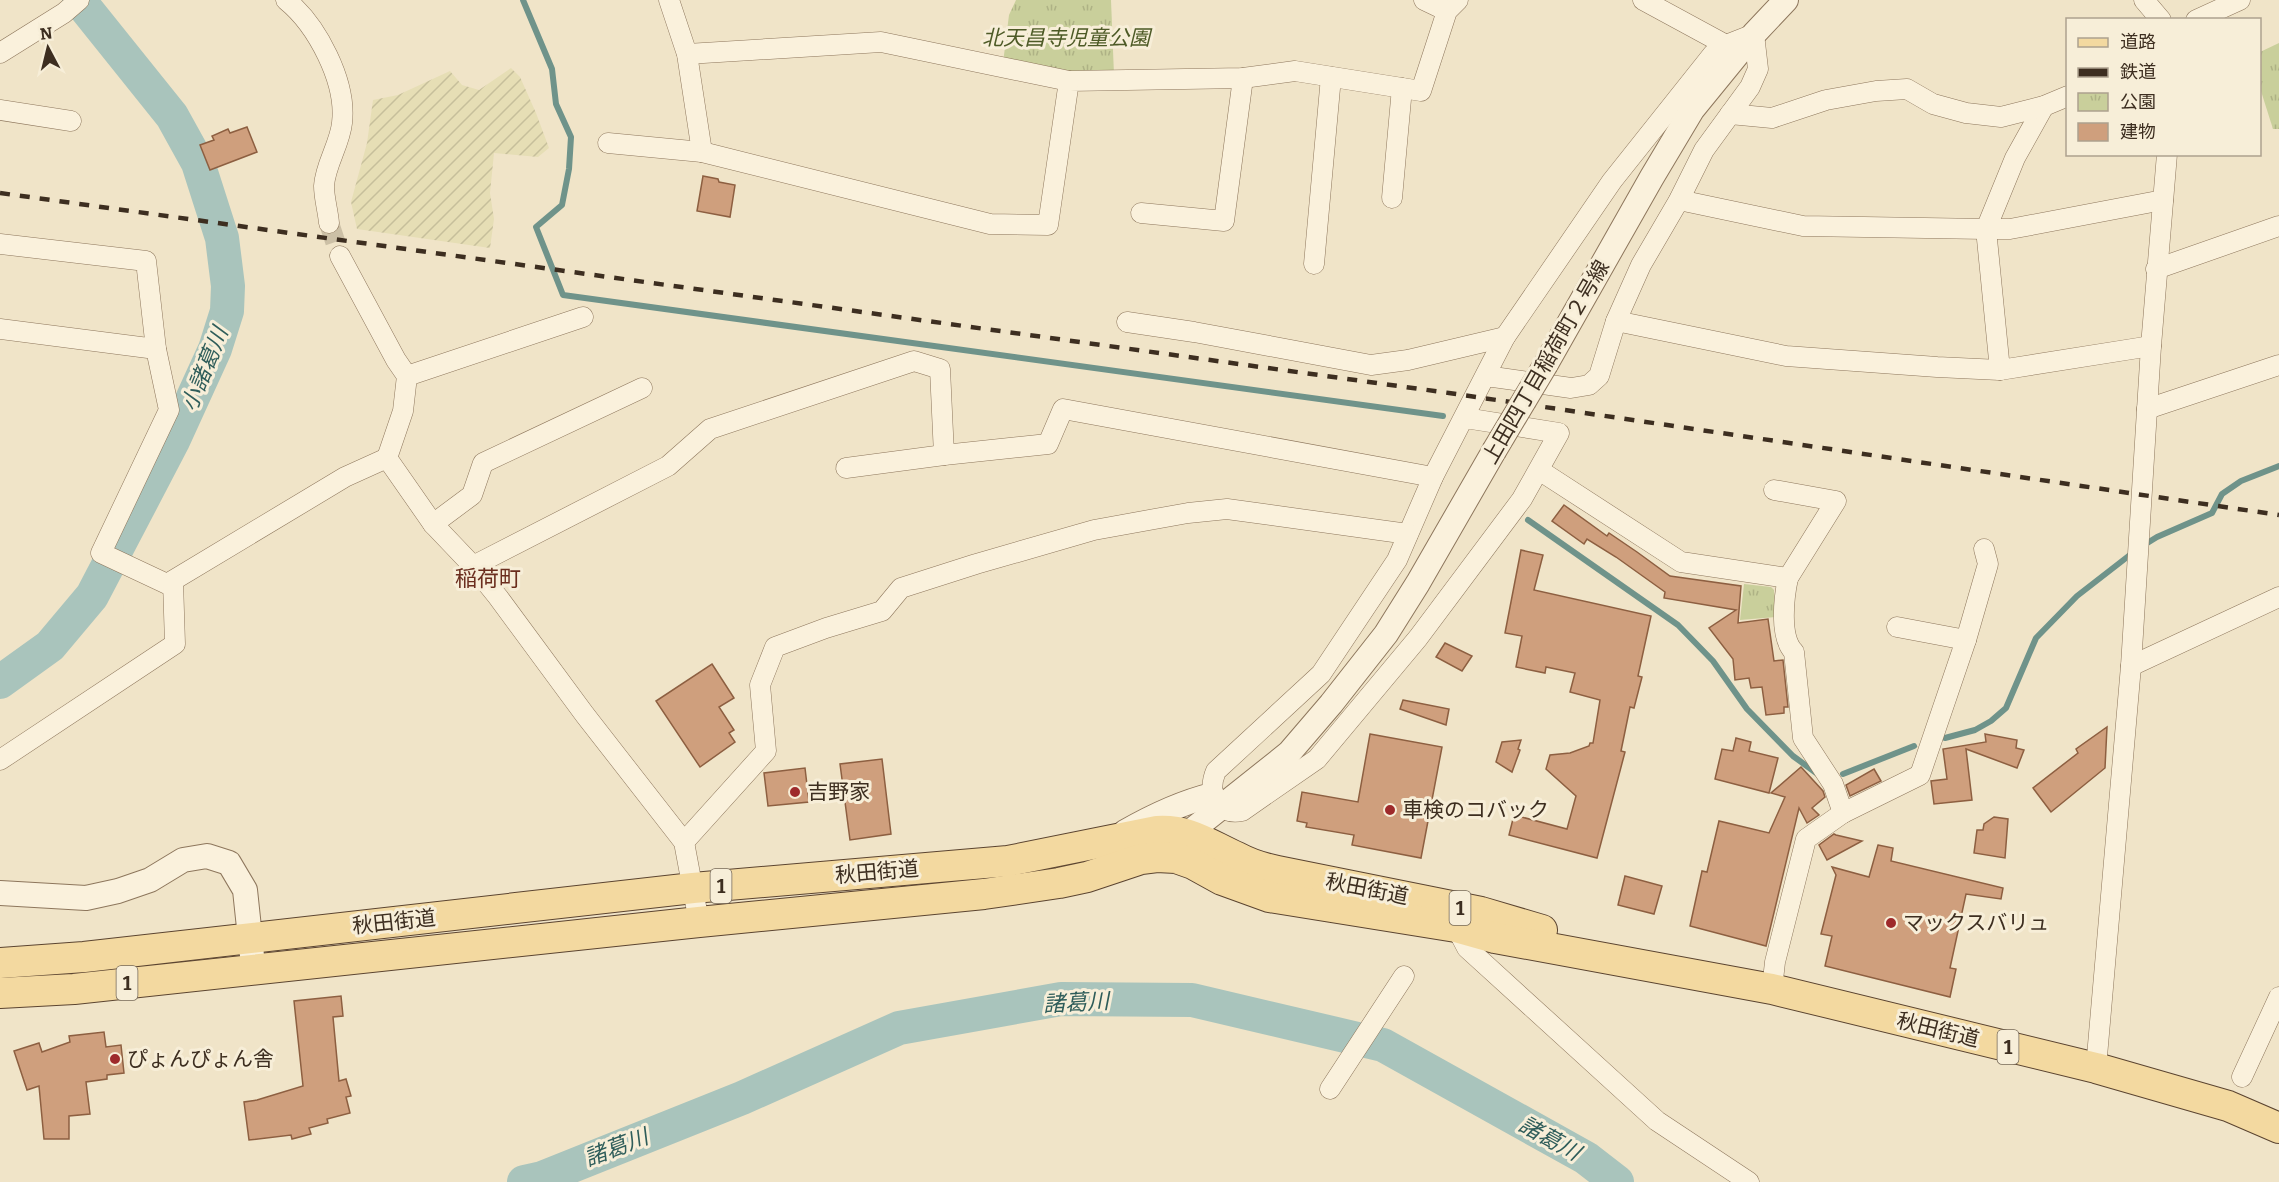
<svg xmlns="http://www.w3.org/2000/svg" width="2279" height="1182" viewBox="0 0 2279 1182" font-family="Bitter,'Noto Sans JP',serif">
	<defs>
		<pattern id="farmland-furrows" width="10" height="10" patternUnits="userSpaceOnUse" patternTransform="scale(1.5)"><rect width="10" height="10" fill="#e6deb5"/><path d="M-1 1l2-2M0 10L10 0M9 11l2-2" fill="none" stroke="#c6bf9b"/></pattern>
		<pattern id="park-tufts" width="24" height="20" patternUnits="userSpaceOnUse" patternTransform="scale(1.5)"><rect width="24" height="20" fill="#c9cf9b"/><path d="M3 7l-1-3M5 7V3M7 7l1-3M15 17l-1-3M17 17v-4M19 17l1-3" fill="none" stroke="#aeb285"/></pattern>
	</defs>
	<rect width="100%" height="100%" fill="#f0e4c8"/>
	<path fill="url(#farmland-furrows)" d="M511,68L520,77L536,113L549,148L538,157L494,153L490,193L494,219L490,248L357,229L351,202L367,143L373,100L398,95L450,71L462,85L479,90Z"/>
	<g fill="url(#park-tufts)">
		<path d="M1016,0H1111L1114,75L1070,77L1003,63L1009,15Z"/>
		<path d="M2279,43V129H2273L2260,88V52Z"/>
		<path d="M1744,584L1771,587L1774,590L1776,617L1740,620Z"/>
	</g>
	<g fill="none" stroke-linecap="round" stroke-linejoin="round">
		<g stroke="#6f938a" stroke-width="6">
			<path d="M523,0L552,69L556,104L571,137L569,169L562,205L536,227L563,295L1443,416"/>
			<path d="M1528,520L1678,625L1713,661L1747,709L1793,756L1819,775"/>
			<path d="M2144,545L2157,537L2212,513L2222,494L2241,481L2279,466"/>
			<path d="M1945,738L1975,730L1991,721L2006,708L2036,638L2077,596L2135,551"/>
			<path d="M1843,774L1914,746"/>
		</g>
		<g stroke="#a9c4bc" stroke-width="34">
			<path d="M0,682L50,646L92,596L173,441L215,349L227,311L228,286L222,238L198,163L172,116L79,0"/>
			<path d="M524,1182L542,1178L742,1098L899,1028L1061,999L1192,1000L1383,1045L1586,1158L1617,1182"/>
		</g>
	</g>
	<g fill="#cf9f7d" stroke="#8d5f41" stroke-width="1.5">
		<path d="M247,127L257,152L210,170L200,145L214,140L212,136L228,129L230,133Z"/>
		<path d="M703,176L718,179L719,182L735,185L730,217L697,211Z"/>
		<path d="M1564,505L1607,536L1609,533L1637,552L1670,576L1741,586L1738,623L1768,619L1774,661L1783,660L1788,707H1784V713L1766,715L1762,687L1751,688L1749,678L1735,680L1733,659L1709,628L1736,610L1664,598L1665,592L1616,557L1587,539L1584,544L1552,521Z"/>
		<path d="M1521,550L1543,555L1534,590L1651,616L1638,676L1642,677L1634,708L1630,707L1621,751L1625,752L1597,858L1509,835L1514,815L1567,829L1576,796L1546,769L1550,755L1570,753L1589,746L1590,743H1593L1600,700L1570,692L1575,673L1546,667L1545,673L1516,667L1522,636L1505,633Z"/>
		<path d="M1445,643L1472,656L1462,671L1436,657Z"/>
		<path d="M712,664L734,698L719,707L734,730L729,733L735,742L700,767L656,701Z"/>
		<path d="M1403,700L1449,709L1446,725L1400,709Z"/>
		<path d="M2107,727L2105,768L2051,812L2033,788L2078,753L2076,749Z"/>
		<path d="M1370,734L1442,747L1421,858L1352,845L1354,835L1306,827L1307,823L1297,821L1302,792L1358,802Z"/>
		<path d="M1985,734L2017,740L2016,748L2024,750L2017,768L1966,749L1972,800L1934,804L1931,781L1947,779L1943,749L1986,742Z"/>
		<path d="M1736,738L1751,742L1749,751L1778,758L1769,793L1715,779L1722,749L1733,751Z"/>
		<path d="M1521,740L1518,749L1520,750L1512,772L1496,762L1502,742Z"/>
		<path d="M882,759L891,834L850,840L840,764Z"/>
		<path d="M1801,767L1823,791L1825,797L1812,808L1819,815L1807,823L1799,808L1766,946L1690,926L1702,871L1707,872L1719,821L1769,833L1785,797L1771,793Z"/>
		<path d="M805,768L809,802L768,806L764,773Z"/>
		<path d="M1874,769L1881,781L1850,796L1846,785Z"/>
		<path d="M1994,817L2008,819L2005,858L1974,853L1977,830H1983L1984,824Z"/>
		<path d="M1834,834L1836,835L1862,841L1827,860L1819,845Z"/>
		<path d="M1878,845L1893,848L1891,861L2003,888L2001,899L1966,894L1950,968L1956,969L1950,997L1825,966L1832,936L1821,934L1836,875L1832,867L1869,877Z"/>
		<path d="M1625,876L1662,886L1654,914L1618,905Z"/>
		<path d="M341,996L343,1016L333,1017L339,1081L346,1079L351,1096L346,1097L350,1113L327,1119L328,1123L309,1128L311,1134L292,1139L291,1135L249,1140L244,1102L257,1100L303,1086L294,1001Z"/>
		<path d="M104,1032L106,1047L121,1045L124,1073L107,1075V1079L86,1082L90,1114L69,1116V1139H44L39,1086L27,1090L14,1051L39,1043L42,1052L70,1042L69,1036Z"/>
	</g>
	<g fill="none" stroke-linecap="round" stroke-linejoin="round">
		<path stroke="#ccc0a6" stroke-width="20" stroke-dasharray="20 10" stroke-linecap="butt" d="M329,223L340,256"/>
		<defs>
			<g id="minor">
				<path d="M286,0C317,25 347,82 342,123C340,144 325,165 324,186C324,198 328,211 329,223"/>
				<path d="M669,0L687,54L702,152L990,224L1048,225L1069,81L1243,78L1295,71L1421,91L1447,11L1458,0"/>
				<path d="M1424,0L1447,11"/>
				<path d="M1643,0L1726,45"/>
				<path d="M2144,0L2161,20"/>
				<path d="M2196,20L2240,0"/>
				<path d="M0,53L64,13L79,0"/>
				<path d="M687,54L881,42L1069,81"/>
				<path d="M2044,106L2015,158L1986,229L2000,370L2151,346"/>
				<path d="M0,110L71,121"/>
				<path d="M1730,114L1772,118L1826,100L1876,91L1907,89L1933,104L1966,113L2001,117L2044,106L2068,96"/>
				<path d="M608,143L702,152"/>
				<path d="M1392,198L1402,88"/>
				<path d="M1679,200L1803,226L1986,229H2010L2163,200"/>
				<path d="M1141,213L1224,221L1243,78"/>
				<path d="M0,244L146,261L156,349L169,410L101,553L167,584L345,477L387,458L403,411L407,376L396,360L340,256"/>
				<path d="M1314,264L1331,77"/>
				<path d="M2156,269L2279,226"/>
				<path d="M1616,321L1786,356L1937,367L2000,370"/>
				<path d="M1127,322L1194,332L1371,365L1408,360L1505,337"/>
				<path d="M0,329L156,349"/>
				<path d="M407,376L583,317"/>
				<path d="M2147,409L2279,365"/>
				<path d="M1465,418L1559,433L1522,499L1418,638L1317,759L1242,811C1215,816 1207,792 1216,771L1321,674L1397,560L1433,477L1505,337L1612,181L1713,54L1726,45L1754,34L1758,69L1750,87L1704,150L1679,200L1641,265L1616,321L1599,376L1589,385L1571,388L1486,376"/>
				<path d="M387,458L433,524L473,566L498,597L585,715L684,842L699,922"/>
				<path d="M846,468L944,455"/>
				<path d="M1539,470L1681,562L1788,578L1836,501L1774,490"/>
				<path d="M433,524L472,495L483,463L642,388"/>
				<path d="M473,566L668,466L710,429L914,361L940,369L944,455L1048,444L1063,409L1433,477"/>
				<path d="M1788,578C1784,597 1779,637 1794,652L1803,738L1833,784L1843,813L1920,775L1966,640L1897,627"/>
				<path d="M1966,640L1988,564L1984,549"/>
				<path d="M2131,666L2279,597"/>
				<path d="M0,760L175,644L173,581"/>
				<path d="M684,842L766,751L760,685L775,647L826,628L882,611L901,588L976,564L1094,530L1188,513L1227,509L1408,534"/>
				<path d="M1456,927L1467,948L1657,1121L1749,1182"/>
				<path d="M1772,989L1775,962L1806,839L1843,813"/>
				<path d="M2096,1068L2131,666L2151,346L2167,154"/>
				<path d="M2242,1077L2279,997"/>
				<path d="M1330,1089L1404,976"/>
			</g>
			<g id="tertiary">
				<path d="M1546,364L1652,177L1692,110L1754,34L1786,0"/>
				<path d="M1125,832C1153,816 1180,803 1212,795"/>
				<path d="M1176,843L1289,753L1331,704L1386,634L1418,583L1494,451"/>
				<path d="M0,893L86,898L118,891L150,880L183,860L207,856L229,863L245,890L252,956"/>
			</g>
			<g id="primary">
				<path d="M0,963L84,957L693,888L1008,861L1157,831C1189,829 1208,844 1237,857C1250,864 1263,868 1277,871L1481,912L1542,930"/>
				<path d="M0,993L74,989L699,922L984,894L1059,883L1087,877L1141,859L1157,857L1176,858L1193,864L1222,880L1269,897L1456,927L1495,938L1772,989L2096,1068L2228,1106L2279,1128"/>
			</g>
		</defs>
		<use href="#minor" stroke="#8d765c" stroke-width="21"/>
		<use href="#tertiary" stroke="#8d765c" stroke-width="26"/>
		<use href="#primary" stroke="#5b4430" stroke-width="32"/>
		<use href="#minor" stroke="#faf1dc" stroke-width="20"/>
		<use href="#tertiary" stroke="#faf1dc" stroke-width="24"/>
		<use href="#primary" stroke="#f3d9a0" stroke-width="30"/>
		<path stroke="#3d2e20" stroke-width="4.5" stroke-dasharray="10 10" stroke-linecap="butt" d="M0,193L1449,393L2279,515"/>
		<defs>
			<path id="tertiary-bridge" d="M1494,451L1546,364"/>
		</defs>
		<use href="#tertiary-bridge" stroke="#8d765c" stroke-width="26" stroke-linecap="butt"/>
		<use href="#tertiary-bridge" stroke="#faf1dc" stroke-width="24"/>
	</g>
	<g fill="#9e2a2b" stroke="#f7eed8" stroke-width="2">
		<circle cx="795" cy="792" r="6"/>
		<circle cx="1390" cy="810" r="6"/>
		<circle cx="1891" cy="923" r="6"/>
		<circle cx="115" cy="1059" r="6"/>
	</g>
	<g text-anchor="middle" stroke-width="6" stroke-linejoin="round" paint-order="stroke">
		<g fill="#f7eed8" stroke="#756857" stroke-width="1.5">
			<rect x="710.5" y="869" width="21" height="34" rx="4.5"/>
			<rect x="1449.5" y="891" width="21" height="34" rx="4.5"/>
			<rect x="116.5" y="966" width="21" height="34" rx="4.5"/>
			<rect x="1997.5" y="1030" width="21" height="34" rx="4.5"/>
		</g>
		<g font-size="20" font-weight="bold" fill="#3d2e20">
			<text x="721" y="893">1</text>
			<text x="1460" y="915">1</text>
			<text x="127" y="990">1</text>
			<text x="2008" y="1054">1</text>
		</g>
		<g font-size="21" font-style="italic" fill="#4d5a26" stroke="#f7eed8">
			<text x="1066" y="45">北天昌寺児童公園</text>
		</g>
		<g font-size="21" fill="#3d2e20" stroke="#f7eed8">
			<text transform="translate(1546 362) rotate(-60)" y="7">上田四丁目稲荷町２号線</text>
			<text transform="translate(877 872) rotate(-5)" y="7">秋田街道</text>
			<text transform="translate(1367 889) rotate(11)" y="7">秋田街道</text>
			<text transform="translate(394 922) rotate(-6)" y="7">秋田街道</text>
			<text transform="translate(1938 1030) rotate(14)" y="7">秋田街道</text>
		</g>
		<g font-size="21" fill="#3d2e20" stroke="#f7eed8" text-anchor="start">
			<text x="807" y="799">吉野家</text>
			<text x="1402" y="817">車検のコバック</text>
			<text x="1903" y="930">マックスバリュ</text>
			<text x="127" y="1066">ぴょんぴょん舎</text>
		</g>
		<g font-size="22" font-style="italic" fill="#2f5d5a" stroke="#f7eed8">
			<text transform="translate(204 369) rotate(-68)" y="8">小諸葛川</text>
			<text transform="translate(1076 1002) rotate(-3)" y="8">諸葛川</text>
			<text transform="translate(1550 1138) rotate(29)" y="8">諸葛川</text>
			<text transform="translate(616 1147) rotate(-21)" y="8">諸葛川</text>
		</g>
		<g font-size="22" fill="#6b2e1e" stroke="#f7eed8">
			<text x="488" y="586">稲荷町</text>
		</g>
	</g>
	<rect x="2066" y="18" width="195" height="138" fill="#f7eed8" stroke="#ada18e" stroke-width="1.5"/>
	<rect x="2078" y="38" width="30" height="9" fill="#f3d9a0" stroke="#ada18e" stroke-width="1.5"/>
	<text x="2120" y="48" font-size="18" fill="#3d2e20">道路</text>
	<rect x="2078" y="68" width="30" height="9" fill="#3d2e20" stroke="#ada18e" stroke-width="1.5"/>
	<text x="2120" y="78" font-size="18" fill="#3d2e20">鉄道</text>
	<rect x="2078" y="93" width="30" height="18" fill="url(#park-tufts)" stroke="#ada18e" stroke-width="1.5"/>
	<text x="2120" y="108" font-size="18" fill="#3d2e20">公園</text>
	<rect x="2078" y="123" width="30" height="18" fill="#cf9f7d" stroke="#ada18e" stroke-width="1.5"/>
	<text x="2120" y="138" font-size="18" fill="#3d2e20">建物</text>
	<g transform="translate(48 48) rotate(353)" stroke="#f7eed8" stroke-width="4.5" paint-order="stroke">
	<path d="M0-4.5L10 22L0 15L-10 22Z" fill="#3d2e20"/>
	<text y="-9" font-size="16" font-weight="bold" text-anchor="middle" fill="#3d2e20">N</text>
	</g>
</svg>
